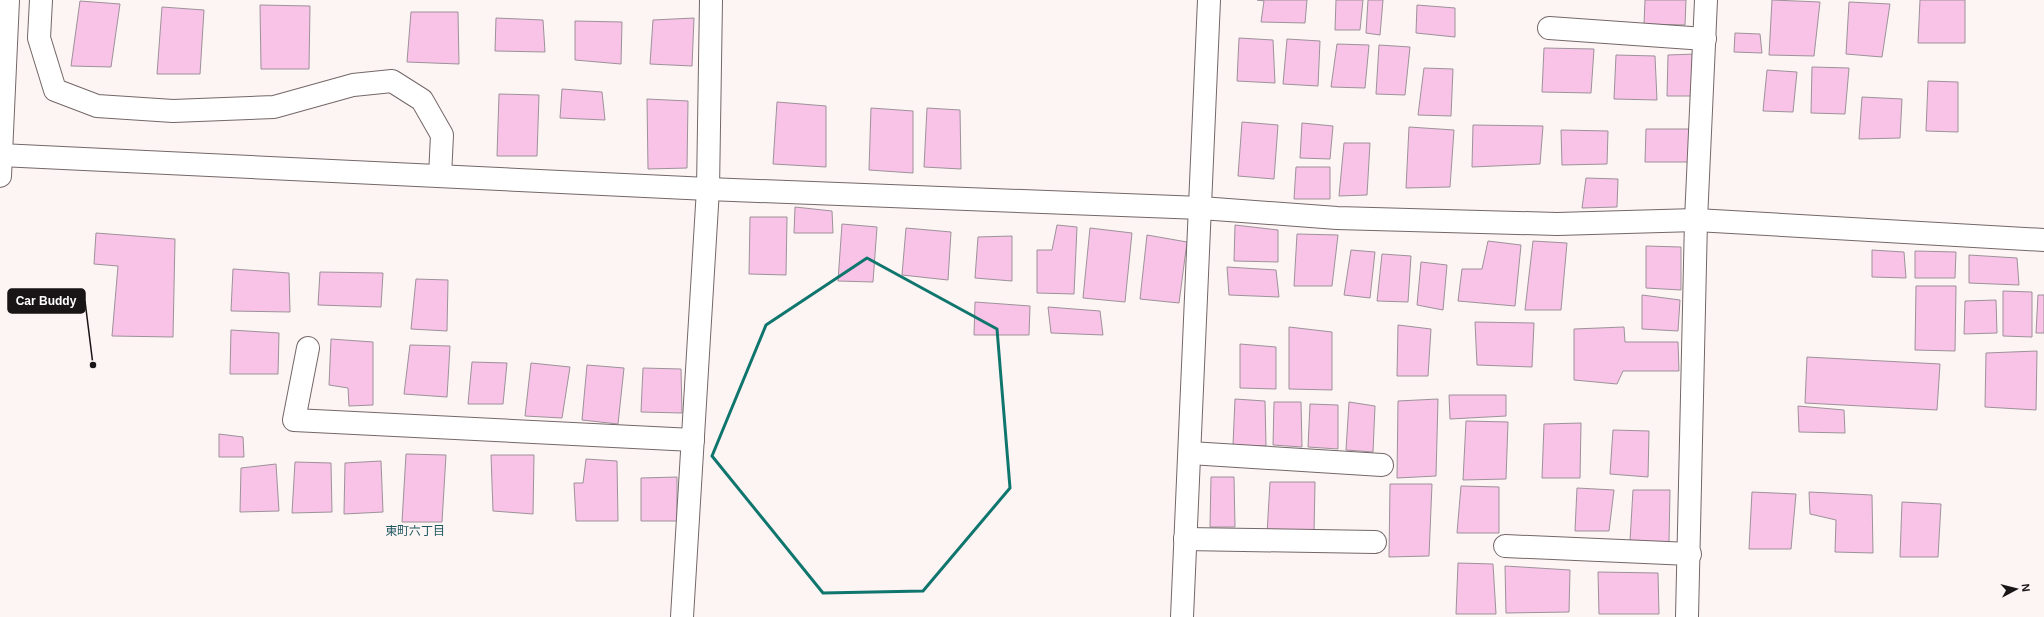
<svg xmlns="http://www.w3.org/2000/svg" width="2044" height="617" viewBox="0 0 2044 617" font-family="Helvetica,'Noto Sans JP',sans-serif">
	<rect width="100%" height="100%" fill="#fdf4f4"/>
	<g fill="#f8c3e7" stroke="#9d9299">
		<path d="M1257,0H1307L1305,23L1261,22L1264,1Z"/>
		<path d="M1336,0H1363L1360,30H1335Z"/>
		<path d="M1368,0H1383L1380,35L1366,33Z"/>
		<path d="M1645,0H1686L1685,25L1644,24Z"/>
		<path d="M1772,0L1820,2L1814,56L1769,55Z"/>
		<path d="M1920,0H1965V43H1918Z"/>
		<path d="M80,1L120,4L111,67L71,66Z"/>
		<path d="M1849,2L1890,4L1882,57L1846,54Z"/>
		<path d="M260,5L310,6L309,69H261Z"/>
		<path d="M1417,5L1455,8V37L1416,33Z"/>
		<path d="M162,7L204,10L200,74H157Z"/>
		<path d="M411,12H458L459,64L407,62Z"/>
		<path d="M496,18L543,20L545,52L495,51Z"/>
		<path d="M694,18L692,66L650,64L653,20Z"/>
		<path d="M575,21L622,22L621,64L575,60Z"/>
		<path d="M1735,33L1760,34L1762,53L1734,52Z"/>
		<path d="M1239,38L1273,40L1275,83L1237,81Z"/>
		<path d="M1287,39L1320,41L1318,86L1283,84Z"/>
		<path d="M1337,44L1369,45L1365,88L1331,87Z"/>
		<path d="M1379,45L1410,47L1405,95L1376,94Z"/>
		<path d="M1544,48L1594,49L1591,93L1542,92Z"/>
		<path d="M1696,54L1694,96H1667L1668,55Z"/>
		<path d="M1616,55L1655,56L1657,100L1614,99Z"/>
		<path d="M1812,67L1849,68L1845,114L1811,113Z"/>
		<path d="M1424,68L1453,69L1451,116L1418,115Z"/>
		<path d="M1767,70L1797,72L1793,112L1763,111Z"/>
		<path d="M1928,81L1958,82V132L1926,131Z"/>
		<path d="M562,89L602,92L605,120L560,118Z"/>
		<path d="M499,94L539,95L537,156H497Z"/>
		<path d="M1862,97L1902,99L1900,138L1859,139Z"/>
		<path d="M647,99L688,101L687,168L648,169Z"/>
		<path d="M777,102L826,106V167L773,164Z"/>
		<path d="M871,108L913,111V173L869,170Z"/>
		<path d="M927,108L960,110L961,169L924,167Z"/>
		<path d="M1242,122L1278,125L1274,179L1238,176Z"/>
		<path d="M1302,123L1333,126L1330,159L1300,158Z"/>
		<path d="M1473,125L1543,126L1540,164L1472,167Z"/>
		<path d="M1409,127L1454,130L1450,187L1406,188Z"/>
		<path d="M1646,129H1690L1691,162H1645Z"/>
		<path d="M1561,130L1608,131L1607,164L1562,165Z"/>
		<path d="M1344,143H1370L1367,195L1339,196Z"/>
		<path d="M1296,167H1330V199H1294Z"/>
		<path d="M1586,178L1618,179L1617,207L1582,208Z"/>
		<path d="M795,207L832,211L833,233H794Z"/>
		<path d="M750,217H787L786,275L749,274Z"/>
		<path d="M842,224L877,227L873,282L838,281Z"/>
		<path d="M1057,225L1077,227L1074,294L1037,293V250H1052Z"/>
		<path d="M1235,225L1278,230V262L1234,261Z"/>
		<path d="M906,228L951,232L948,280L902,275Z"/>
		<path d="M1090,228L1132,233L1125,302L1083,298Z"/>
		<path d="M96,233L175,239L173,337L112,336L118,266L94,264Z"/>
		<path d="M1297,234L1338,235L1332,286H1294Z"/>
		<path d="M1147,235L1187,242L1179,303L1140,299Z"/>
		<path d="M1012,236V281L975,278L978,237Z"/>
		<path d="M1488,241L1521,245L1515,306L1458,301L1462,269H1482Z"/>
		<path d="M1533,241L1567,243L1561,310H1525Z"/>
		<path d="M1646,246L1681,247V290L1646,288Z"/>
		<path d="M1351,250L1375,252L1370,298L1344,295Z"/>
		<path d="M1872,250L1904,252L1906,278L1872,277Z"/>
		<path d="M1915,251L1956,252L1955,278H1915Z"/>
		<path d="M1382,254L1411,256L1408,302L1377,301Z"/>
		<path d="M1969,255L2017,258L2019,285L1969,283Z"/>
		<path d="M1421,262L1447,265L1443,310L1417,305Z"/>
		<path d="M1227,267L1276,270L1279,297L1229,295Z"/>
		<path d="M233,269L289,273L290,312L231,311Z"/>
		<path d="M320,272L383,273L381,307L318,305Z"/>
		<path d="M416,279L448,280L447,331L411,329Z"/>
		<path d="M1916,286H1956L1955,351L1915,350Z"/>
		<path d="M2003,291L2032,292V337L2003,336Z"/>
		<path d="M1642,295L1680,300L1678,331L1642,329Z"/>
		<path d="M2038,295H2044V333H2036Z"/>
		<path d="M1996,300L1997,333L1964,334L1965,301Z"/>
		<path d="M975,302L1030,306L1029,335H974Z"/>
		<path d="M1048,307L1100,311L1103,335L1051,333Z"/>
		<path d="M1475,322L1534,323L1532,367L1477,365Z"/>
		<path d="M1398,325L1431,329L1428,376H1397Z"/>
		<path d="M1289,327L1332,332V390L1289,389Z"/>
		<path d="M1624,327L1625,342H1678L1679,371H1623L1617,384L1574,380V329Z"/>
		<path d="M231,330L279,333L278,374H230Z"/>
		<path d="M331,339L373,342V405L349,406L348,388L329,385Z"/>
		<path d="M1240,344L1276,347V389L1240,388Z"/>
		<path d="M410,345L450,346L447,397L404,394Z"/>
		<path d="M2037,351L2036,410L1985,407L1986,353Z"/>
		<path d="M1807,357L1940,364L1937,410L1805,403Z"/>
		<path d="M472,362L507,363L503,404H468Z"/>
		<path d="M531,363L570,367L562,418L525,416Z"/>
		<path d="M587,365L624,368L618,424L582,420Z"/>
		<path d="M643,368L681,369L682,413L641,412Z"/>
		<path d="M1449,395H1506V416L1450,419Z"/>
		<path d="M1235,399L1265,401L1266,446L1233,445Z"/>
		<path d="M1438,399L1436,476L1397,478L1398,401Z"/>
		<path d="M1274,402H1301L1302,447L1273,445Z"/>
		<path d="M1349,402L1375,406L1373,452L1346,450Z"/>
		<path d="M1310,404L1338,405V449L1308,447Z"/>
		<path d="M1798,406L1844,410L1845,433L1799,432Z"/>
		<path d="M1466,421L1508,422L1506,479L1463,480Z"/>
		<path d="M1581,423L1580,478H1542L1544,424Z"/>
		<path d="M1613,430L1649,431L1648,477L1610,474Z"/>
		<path d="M219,434L243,437L244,457H219Z"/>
		<path d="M406,454L446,455L442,522H402Z"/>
		<path d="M491,455H534L533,514L493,511Z"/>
		<path d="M586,459L617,461L618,521H576L574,483H583Z"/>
		<path d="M381,461L383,512L344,514L345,463Z"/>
		<path d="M295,462L331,463L332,512L292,513Z"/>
		<path d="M276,464L279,511L240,512L241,468Z"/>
		<path d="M677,477V521H641V478Z"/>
		<path d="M1211,477H1234L1235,527H1210Z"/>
		<path d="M1270,482H1315L1314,535L1267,534Z"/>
		<path d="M1390,484H1432L1429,556L1389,557Z"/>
		<path d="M1461,486L1499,487V533H1457Z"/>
		<path d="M1577,488L1614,490L1609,531H1575Z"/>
		<path d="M1633,490H1670L1669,542L1630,541Z"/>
		<path d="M1752,492L1796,494L1791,549H1749Z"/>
		<path d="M1809,492L1872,495L1873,553L1835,552L1836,520L1810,514Z"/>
		<path d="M1902,502L1941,504L1938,557H1900Z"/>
		<path d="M1458,563L1493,564L1496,614H1456Z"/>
		<path d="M1505,566L1570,570L1569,612L1506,613Z"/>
		<path d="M1598,572L1658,573L1659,614H1599Z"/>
	</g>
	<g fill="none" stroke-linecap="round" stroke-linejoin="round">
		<defs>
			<g id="minor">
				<path d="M41,0L39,38L55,90L97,106L173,111L274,107L353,85L392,81L422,100L442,135L440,176"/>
				<path d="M1549,28L1705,39"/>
				<path d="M0,155L708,189L1201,208L1337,218L1557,224L1696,220L2044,240"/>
				<path d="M0,176L8,0"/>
				<path d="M308,348L294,420L693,440"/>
				<path d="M1190,453L1382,465"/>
				<path d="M1185,539L1375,542"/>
				<path d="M1505,546L1690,554"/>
				<path d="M682,617L708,189L711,0"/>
				<path d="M1182,617L1209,0"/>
				<path d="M1687,617L1696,220L1706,0"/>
			</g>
		</defs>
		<use href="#minor" stroke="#746768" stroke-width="24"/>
		<use href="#minor" stroke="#fff" stroke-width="22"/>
	</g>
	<path fill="none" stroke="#0f766e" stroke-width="3" stroke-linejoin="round" d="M867,258L997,329L1010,488L923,591L823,593L712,456L766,325Z"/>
	<g text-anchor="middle" stroke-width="3.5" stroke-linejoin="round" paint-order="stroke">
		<g font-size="12" fill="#1e585f" stroke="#fdf4f4">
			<text x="415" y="535">東町六丁目</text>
		</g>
	</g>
	<path fill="none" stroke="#191415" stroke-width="1.5" d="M93 365L85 301"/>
	<circle fill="#191415" stroke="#fdf4f4" stroke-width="1.5" cx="93" cy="365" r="4"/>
	<rect fill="#191415" stroke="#191415" stroke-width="1.5" x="8" y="289" width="77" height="24" rx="4"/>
	<g font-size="12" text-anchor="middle" font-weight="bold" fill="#fff">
		<text x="46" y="305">Car Buddy</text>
	</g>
	<g transform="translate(2016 589) rotate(83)" stroke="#fdf4f4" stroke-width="3" paint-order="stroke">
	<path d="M0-3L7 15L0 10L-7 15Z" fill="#191415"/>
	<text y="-6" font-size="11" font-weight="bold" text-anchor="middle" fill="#191415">N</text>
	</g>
</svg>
